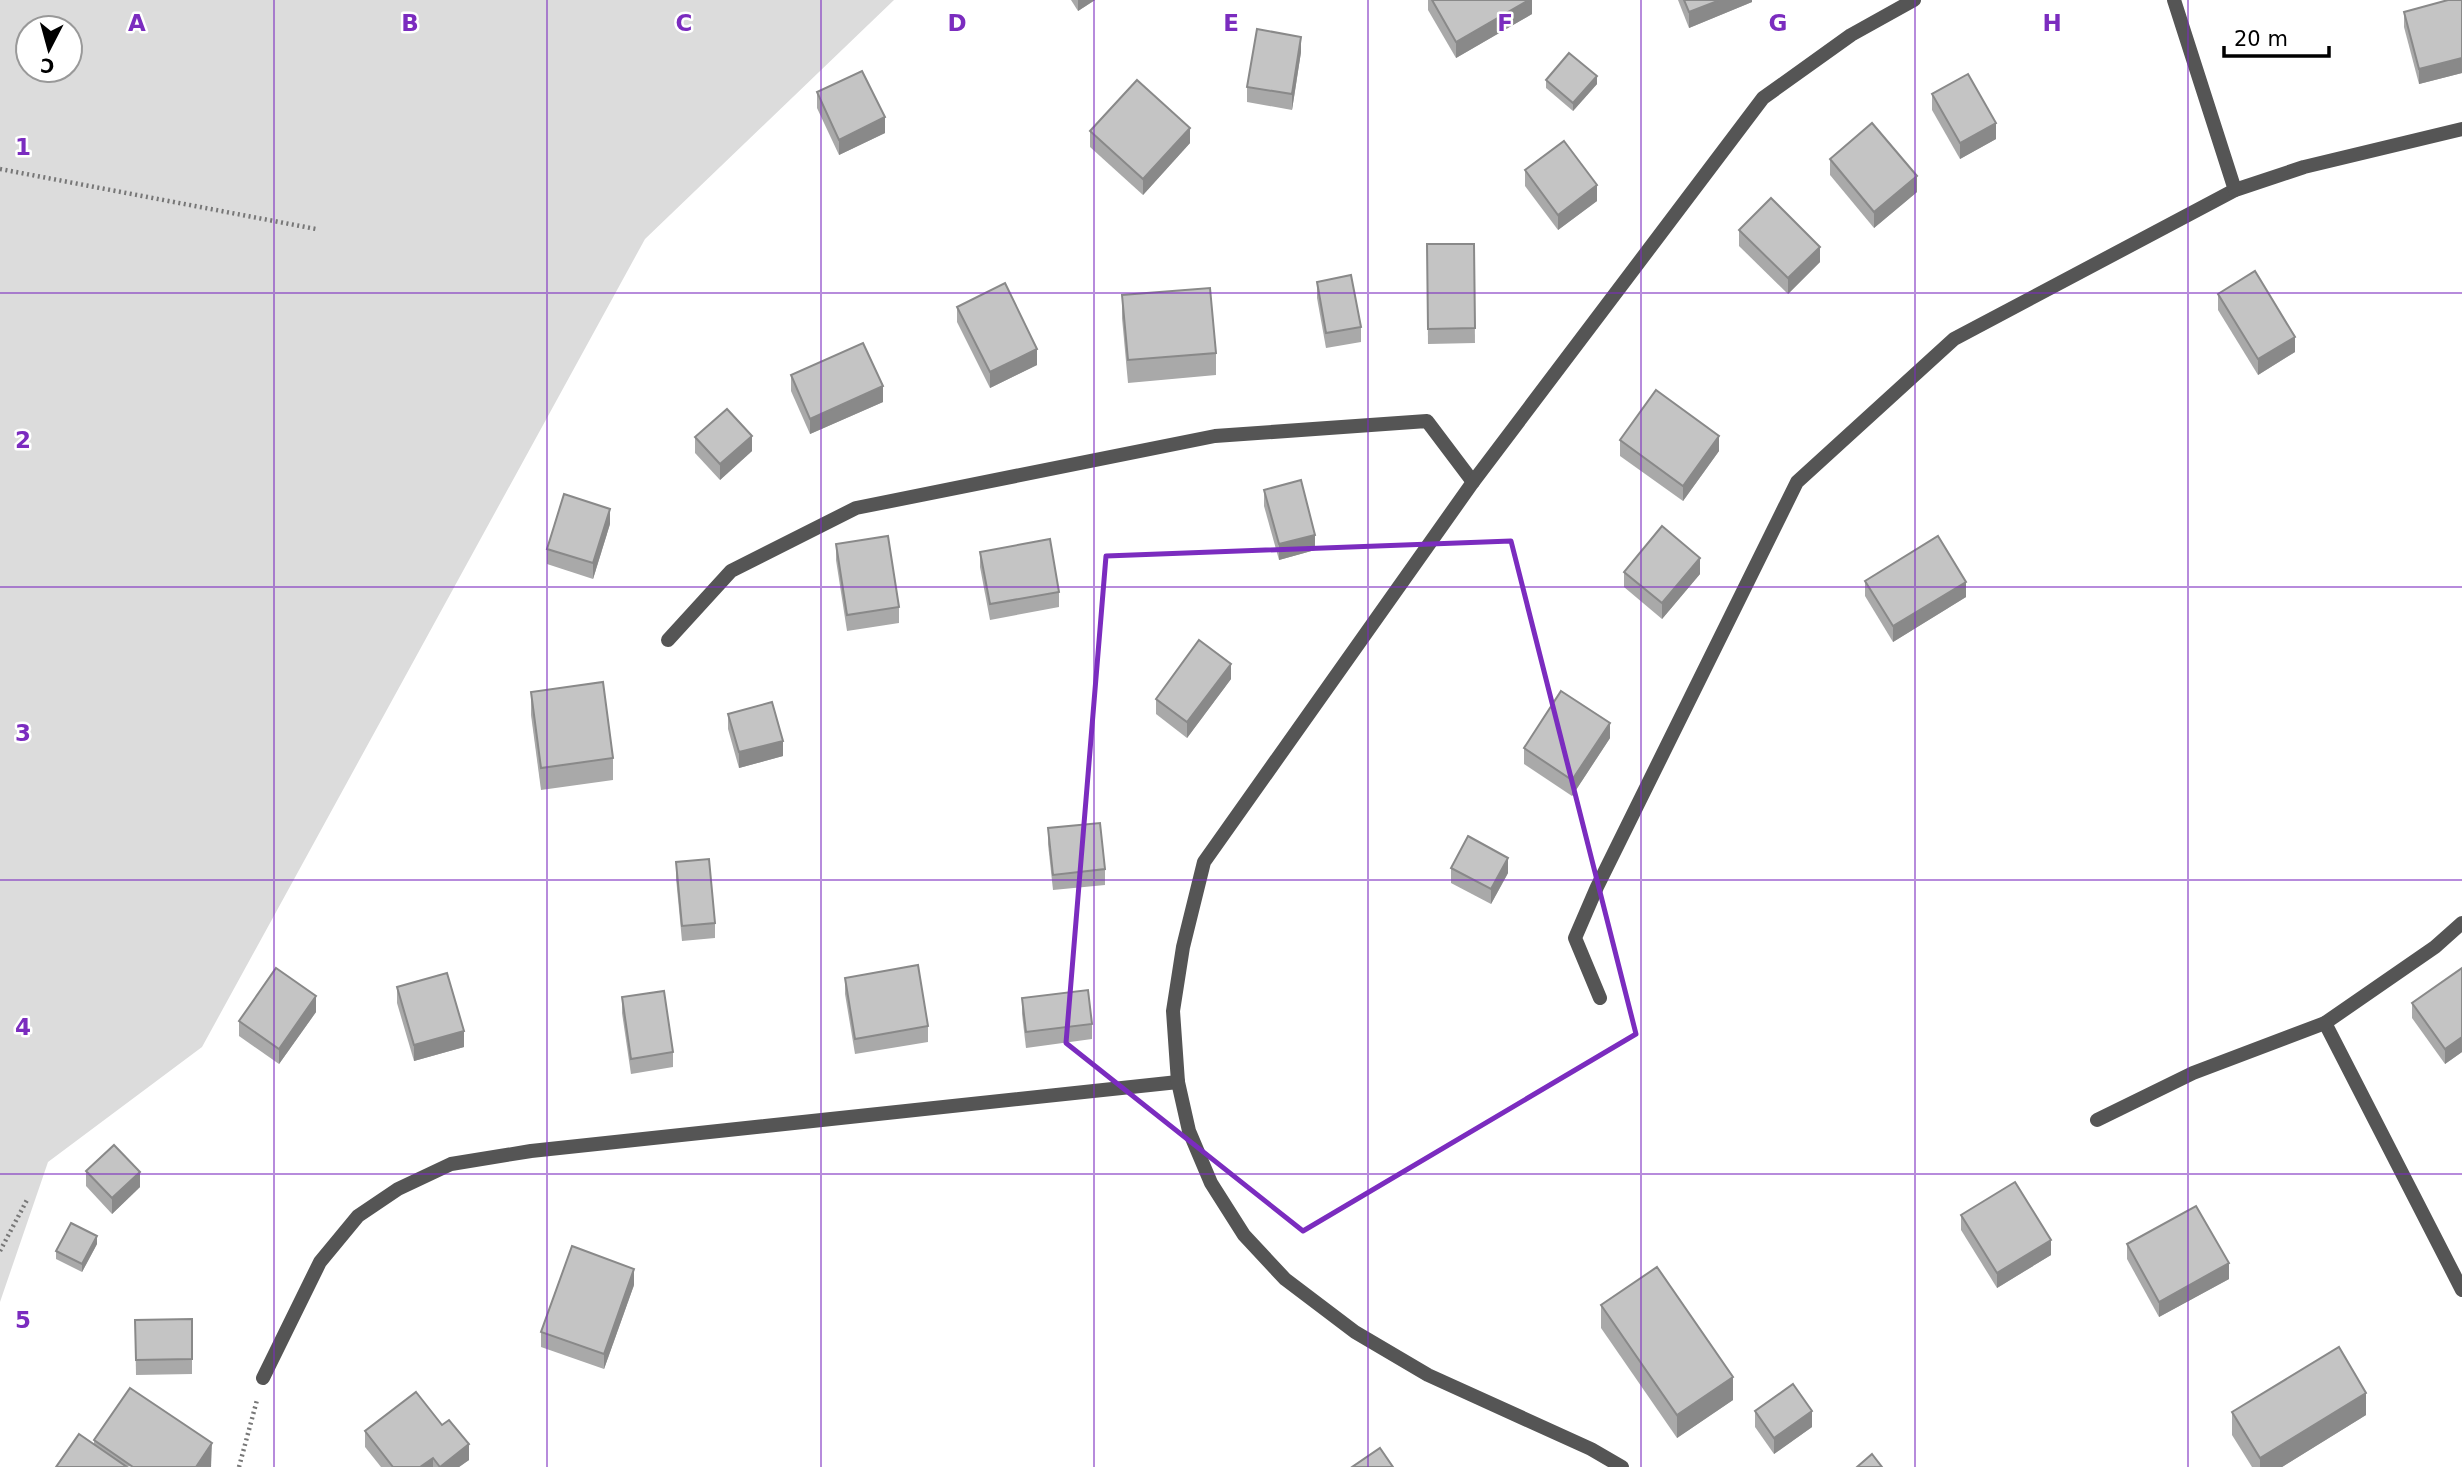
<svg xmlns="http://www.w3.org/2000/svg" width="2462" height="1467" viewBox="0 0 2462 1467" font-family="'DejaVu Sans',sans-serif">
	<rect width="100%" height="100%" fill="#fff"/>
	<path fill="#dcdcdc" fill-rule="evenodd" d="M0,0H894L645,239L202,1047L48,1162L0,1302ZM28,28H70V70H28Z"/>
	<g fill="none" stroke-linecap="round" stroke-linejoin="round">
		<g stroke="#777" stroke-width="4.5" stroke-dasharray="2 3.5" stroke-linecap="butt">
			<path d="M0,169L316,229"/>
			<path d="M0,1251L28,1198"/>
			<path d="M239,1467L257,1400"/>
		</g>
		<g stroke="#555" stroke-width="14">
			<path d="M2462,923L2435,947L2325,1023L2462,1290"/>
			<path d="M1600,998L1575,938L1597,887L1797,482L1954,339L2235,190L2304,167L2462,129"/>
			<path d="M2097,1120L2193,1073L2325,1023"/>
		</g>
		<g stroke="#555" stroke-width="14">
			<path d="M2174,0L2235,190"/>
			<path d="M668,640L731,571L856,508L1215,436L1427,421L1473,482"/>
			<path d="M263,1378L320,1262L358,1216L398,1189L451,1164L531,1151L1178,1082"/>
			<path d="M1622,1467L1591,1449L1428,1375L1355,1332L1285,1279L1244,1235L1211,1183L1189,1131L1178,1082L1173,1011L1183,947L1204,862L1473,482L1763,98L1851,35L1914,0"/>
		</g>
	</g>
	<g fill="#a9a9a9">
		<path d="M1071,0H1095L1078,11Z"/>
		<path d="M1428,0H1532V14L1456,58L1428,10Z"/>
		<path d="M1678,0H1752V2L1689,28Z"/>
		<path d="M2462,0V73L2419,84L2404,27V12Z"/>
		<path d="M1301,52L1292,110L1247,102V87Z"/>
		<path d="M1546,80L1597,84L1573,111L1546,88Z"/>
		<path d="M817,92L885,133L839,155L817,108Z"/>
		<path d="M1932,94L1996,139L1960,159L1932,110Z"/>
		<path d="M1090,131L1190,143L1143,195L1090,147Z"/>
		<path d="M1830,159L1917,192L1874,228L1830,175Z"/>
		<path d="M1525,170L1597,201L1558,230L1525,186Z"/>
		<path d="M1739,230L1820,262L1788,294L1739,246Z"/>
		<path d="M1427,244H1474L1475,343L1428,344Z"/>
		<path d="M1317,282L1361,327V342L1326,348L1317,298Z"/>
		<path d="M2218,294L2295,352L2258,375L2218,310Z"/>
		<path d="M1122,295L1216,353V375L1128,383L1122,318Z"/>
		<path d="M957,307L1037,365L990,388L957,322Z"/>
		<path d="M791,375L883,402L810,434L791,391Z"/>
		<path d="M695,437L752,451L720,480L695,453Z"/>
		<path d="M1620,440L1719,451L1683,501L1620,456Z"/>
		<path d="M1264,490L1315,550L1279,560L1264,506Z"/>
		<path d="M610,524L593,579L547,564V549Z"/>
		<path d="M836,544L899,607V623L847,631L836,560Z"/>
		<path d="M980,552L1059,592V607L990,620L980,567Z"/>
		<path d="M1624,572L1700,574L1662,619L1624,587Z"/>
		<path d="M1865,581L1966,597L1893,642L1865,596Z"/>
		<path d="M1231,679L1187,738L1156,714V699Z"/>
		<path d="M531,692L613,758V780L541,790L531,715Z"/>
		<path d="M728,714L783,756L739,768L728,729Z"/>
		<path d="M1610,738L1572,796L1524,764V748Z"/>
		<path d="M1048,828L1105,869V885L1053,890L1048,844Z"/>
		<path d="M676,862L715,923V938L682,941L676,878Z"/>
		<path d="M1451,868L1508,873L1491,904L1451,883Z"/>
		<path d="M2462,968V1052L2445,1064L2412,1018V1003Z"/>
		<path d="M845,978L928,1026V1042L855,1054L845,994Z"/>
		<path d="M397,987L464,1047L414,1061L397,1003Z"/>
		<path d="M622,997L673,1052V1067L631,1074L622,1013Z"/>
		<path d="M1022,998L1092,1024V1039L1026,1048L1022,1014Z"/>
		<path d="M316,1012L279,1064L239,1036V1021Z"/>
		<path d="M86,1171L140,1187L112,1214L86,1186Z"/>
		<path d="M1961,1215L2051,1255L1997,1288L1961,1230Z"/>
		<path d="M97,1244L82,1272L56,1259V1251Z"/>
		<path d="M2127,1244L2229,1279L2159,1317L2127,1259Z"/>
		<path d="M634,1285L604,1369L541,1347V1332Z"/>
		<path d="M1601,1305L1733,1400L1677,1438L1601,1328Z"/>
		<path d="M192,1319V1374L136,1375L135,1320Z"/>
		<path d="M1755,1411L1812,1427L1774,1454L1755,1427Z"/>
		<path d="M2232,1412L2366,1415L2282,1467H2252L2232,1435Z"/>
		<path d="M365,1431L469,1460L459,1467H381L365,1447Z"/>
		<path d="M94,1440L212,1466L56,1467L94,1444Z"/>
	</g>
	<g fill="#898989">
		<path d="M1078,0H1095L1078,11Z"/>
		<path d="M1529,0H1532V14L1456,58V42Z"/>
		<path d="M1720,0H1752V2L1689,28V12Z"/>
		<path d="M1301,37V52L1292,110V94Z"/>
		<path d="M2462,58V73L2419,84V69Z"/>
		<path d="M1597,76V84L1573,111V103Z"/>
		<path d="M885,117V133L839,155V140Z"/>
		<path d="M1996,123V139L1960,159V143Z"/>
		<path d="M1190,128V143L1143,195V179Z"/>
		<path d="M1917,176V192L1874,228V212Z"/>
		<path d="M1597,185V201L1558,230V215Z"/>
		<path d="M1820,247V262L1788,294V278Z"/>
		<path d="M2295,337V352L2258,375V359Z"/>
		<path d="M1037,349V365L990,388V372Z"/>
		<path d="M883,386V402L810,434V419Z"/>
		<path d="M752,436V451L720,480V464Z"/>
		<path d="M1719,436V451L1683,501V486Z"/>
		<path d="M610,509V524L593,579V563Z"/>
		<path d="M1315,535V550L1279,560V544Z"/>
		<path d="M1700,558V574L1662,619V603Z"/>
		<path d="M1966,582V597L1893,642V626Z"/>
		<path d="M1231,664V679L1187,738V722Z"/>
		<path d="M1610,723V738L1572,796V780Z"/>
		<path d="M783,741V756L739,768V752Z"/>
		<path d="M1508,858V873L1491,904V889Z"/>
		<path d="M316,996V1012L279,1064V1049Z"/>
		<path d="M464,1031V1047L414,1061V1045Z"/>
		<path d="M2462,1037V1052L2445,1064V1049Z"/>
		<path d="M140,1172V1187L112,1214V1198Z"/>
		<path d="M97,1236V1244L82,1272V1264Z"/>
		<path d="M2051,1240V1255L1997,1288V1273Z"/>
		<path d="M2229,1263V1279L2159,1317V1302Z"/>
		<path d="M634,1269V1285L604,1369V1354Z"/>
		<path d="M1733,1377V1400L1677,1438V1415Z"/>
		<path d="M2366,1393V1415L2282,1467H2260V1458Z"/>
		<path d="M1812,1411V1427L1774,1454V1438Z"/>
		<path d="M212,1443L211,1467H196Z"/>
		<path d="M469,1444V1460L459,1467H440Z"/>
		<path d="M433,1458V1467H420Z"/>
	</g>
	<g fill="#c4c4c4" stroke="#898989" stroke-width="2">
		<path d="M1432,0H1529L1456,42Z"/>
		<path d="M1684,0H1720L1689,12Z"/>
		<path d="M2448,0H2462V58L2419,69L2404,12Z"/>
		<path d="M1257,29L1301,37L1292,94L1247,87Z"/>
		<path d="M1569,53L1597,76L1573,103L1546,80Z"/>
		<path d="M862,71L885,117L839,140L817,92Z"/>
		<path d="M1968,74L1996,123L1960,143L1932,94Z"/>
		<path d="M1137,80L1190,128L1143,179L1090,131Z"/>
		<path d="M1872,123L1917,176L1874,212L1830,159Z"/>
		<path d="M1564,141L1597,185L1558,215L1525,170Z"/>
		<path d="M1771,198L1820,247L1788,278L1739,230Z"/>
		<path d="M1427,244H1474L1475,328L1428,329Z"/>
		<path d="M2255,271L2295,337L2258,359L2218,294Z"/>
		<path d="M1351,275L1361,327L1326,333L1317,282Z"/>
		<path d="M1005,283L1037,349L990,372L957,307Z"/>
		<path d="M1210,288L1216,353L1128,360L1122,295Z"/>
		<path d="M863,343L883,386L810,419L791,375Z"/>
		<path d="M1656,390L1719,436L1683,486L1620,440Z"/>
		<path d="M727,409L752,436L720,464L695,437Z"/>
		<path d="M1301,480L1315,535L1279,544L1264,490Z"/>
		<path d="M564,494L610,509L593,563L547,549Z"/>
		<path d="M1662,526L1700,558L1662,603L1624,572Z"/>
		<path d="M888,536L899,607L847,615L836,544Z"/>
		<path d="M1938,536L1966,582L1893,626L1865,581Z"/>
		<path d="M1050,539L1059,592L990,604L980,552Z"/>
		<path d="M1199,640L1231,664L1187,722L1156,699Z"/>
		<path d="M603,682L613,758L541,768L531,692Z"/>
		<path d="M1561,691L1610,723L1572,780L1524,748Z"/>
		<path d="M772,702L783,741L739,752L728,714Z"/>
		<path d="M1100,823L1105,869L1053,875L1048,828Z"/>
		<path d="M1468,836L1508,858L1491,889L1451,868Z"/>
		<path d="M709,859L715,923L682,926L676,862Z"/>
		<path d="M918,965L928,1026L855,1039L845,978Z"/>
		<path d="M276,968L316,996L279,1049L239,1021Z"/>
		<path d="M2462,968V1037L2445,1049L2412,1003Z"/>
		<path d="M447,973L464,1031L414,1045L397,987Z"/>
		<path d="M1088,990L1092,1024L1026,1032L1022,998Z"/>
		<path d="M664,991L673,1052L631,1059L622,997Z"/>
		<path d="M114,1145L140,1172L112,1198L86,1171Z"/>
		<path d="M2015,1182L2051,1240L1997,1273L1961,1215Z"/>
		<path d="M2196,1206L2229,1263L2159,1302L2127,1244Z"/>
		<path d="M71,1223L97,1236L82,1264L56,1251Z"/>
		<path d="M572,1246L634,1269L604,1354L541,1332Z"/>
		<path d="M1657,1267L1733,1377L1677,1415L1601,1305Z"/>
		<path d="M192,1319V1359L136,1360L135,1320Z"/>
		<path d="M2339,1347L2366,1393L2260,1458L2232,1412Z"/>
		<path d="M1793,1384L1812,1411L1774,1438L1755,1411Z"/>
		<path d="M130,1388L212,1443L196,1467H133L94,1440Z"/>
		<path d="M416,1392L442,1425L449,1420L469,1444L440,1467L433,1458L420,1467H393L365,1431Z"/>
		<path d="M79,1434L127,1467H56Z"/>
		<path d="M1380,1448L1393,1467H1352Z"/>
		<path d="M1872,1454L1882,1467H1857Z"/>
	</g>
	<path fill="none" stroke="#7b2cbf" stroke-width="5" stroke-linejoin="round" d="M1511,541L1636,1034L1303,1231L1066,1043L1106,556Z"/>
	<path fill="none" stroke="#7b2cbf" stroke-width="2" stroke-opacity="0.55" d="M274,0V1467M547,0V1467M821,0V1467M1094,0V1467M1368,0V1467M1641,0V1467M1915,0V1467M2188,0V1467M0,293H2462M0,587H2462M0,880H2462M0,1174H2462"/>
	<g font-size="23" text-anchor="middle" font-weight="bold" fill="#7b2cbf" stroke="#fff" stroke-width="5" stroke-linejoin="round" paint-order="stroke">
		<text x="137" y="31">A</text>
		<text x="410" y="31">B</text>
		<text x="684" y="31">C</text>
		<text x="957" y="31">D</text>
		<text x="1231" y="31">E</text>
		<text x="1505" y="31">F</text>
		<text x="1778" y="31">G</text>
		<text x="2052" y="31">H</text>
		<text x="23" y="155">1</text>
		<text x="23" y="448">2</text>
		<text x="23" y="741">3</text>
		<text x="23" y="1035">4</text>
		<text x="23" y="1328">5</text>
	</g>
	<g transform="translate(49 49) rotate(186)"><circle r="33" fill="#ffffff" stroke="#999999" stroke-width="2"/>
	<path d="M0-5L12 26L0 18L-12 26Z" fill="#000000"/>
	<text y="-10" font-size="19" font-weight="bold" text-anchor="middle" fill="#000000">С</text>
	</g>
	<path d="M2224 46v10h105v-10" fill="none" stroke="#000000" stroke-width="3.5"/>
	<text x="2234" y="46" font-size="21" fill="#000000" stroke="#ffffff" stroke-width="5" paint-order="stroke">20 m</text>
</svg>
